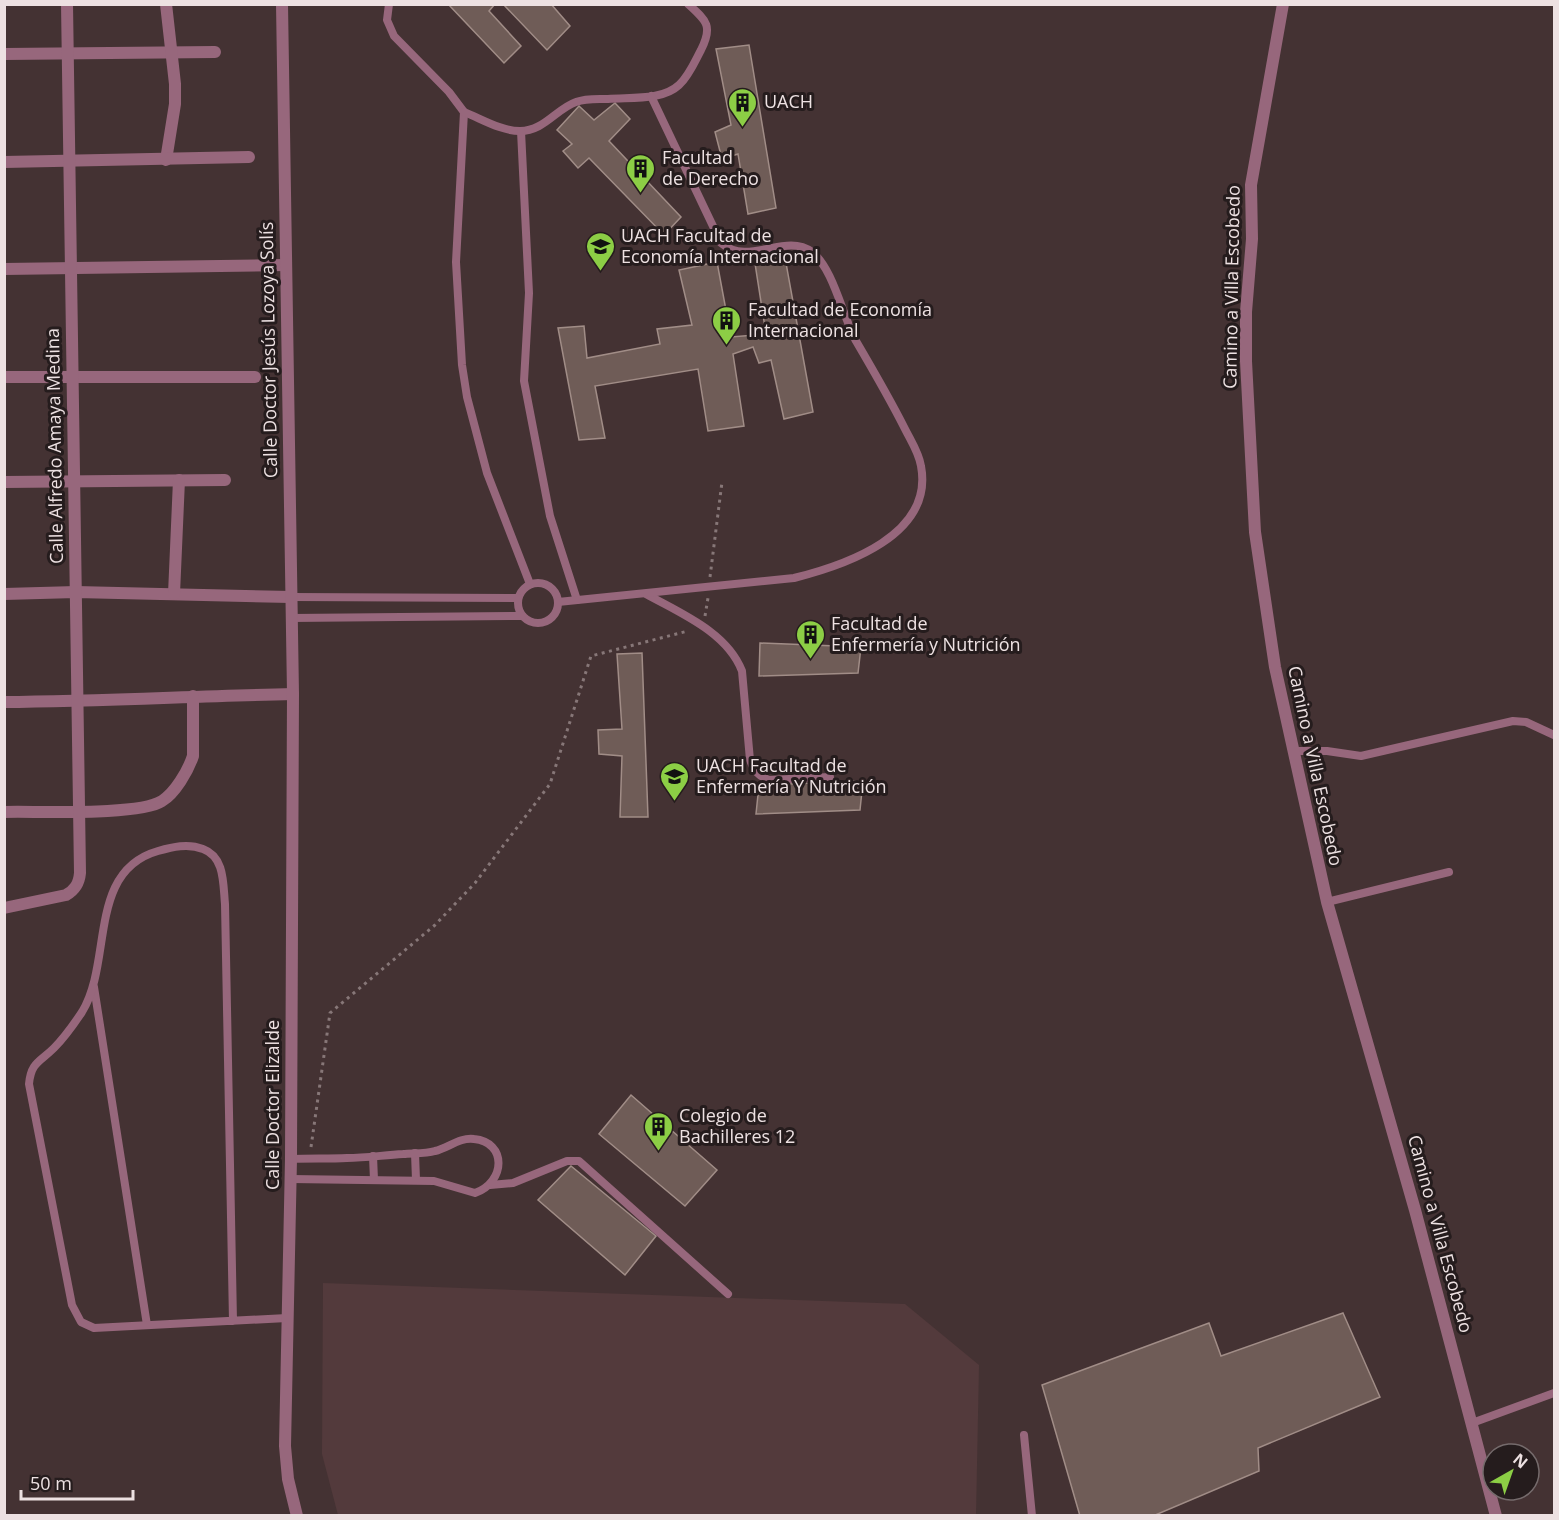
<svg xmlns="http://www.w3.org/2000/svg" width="1559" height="1520" viewBox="0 0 1559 1520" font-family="'Open Sans',sans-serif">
	<rect width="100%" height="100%" fill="#443233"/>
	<path fill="#533a3c" d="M323,1283L905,1304L979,1365L976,1515H338L322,1454Z"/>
	<g fill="#6f5c57" stroke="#a18d87" stroke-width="1.5">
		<path d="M448,4H495L489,11L521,46L504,63Z"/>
		<path d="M503,4H551L570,26L547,50Z"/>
		<path d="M749,45L776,208L748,214L738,154L722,159L715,132L731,125L716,49Z"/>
		<path d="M615,103L630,119L609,141L681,217L664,235L589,158L578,168L563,151L572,144L557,130L579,106L594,120Z"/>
		<path d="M784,252L813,412L784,419L771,360L759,363L753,347L733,354L744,426L708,431L698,369L595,386L605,438L579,440L558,328L584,326L587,358L660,344L657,329L692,325L679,270L717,262L731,337L766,334L754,257Z"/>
		<path d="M760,643L861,647L858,673L759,676Z"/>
		<path d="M642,653L648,817H620L622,756L599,754L598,730L622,729L617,654Z"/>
		<path d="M863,781L860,810L756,814L759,785Z"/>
		<path d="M631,1095L717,1170L685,1206L599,1134Z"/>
		<path d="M571,1166L656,1236L625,1275L538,1200Z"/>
		<path d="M1343,1313L1380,1397L1258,1448L1259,1471L1153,1516H1080L1042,1385L1209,1323L1221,1356Z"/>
	</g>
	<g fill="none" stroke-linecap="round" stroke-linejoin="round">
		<g stroke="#877778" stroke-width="3" stroke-dasharray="3 4.5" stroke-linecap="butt">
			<path d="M710,577L722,482"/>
			<path d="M705,616L708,598"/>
			<path d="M311,1147L330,1013L435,925L475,883L550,784L591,656L688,631"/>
		</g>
		<g stroke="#97677c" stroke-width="8">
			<path d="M389,4L387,20L394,36L449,92L464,112L456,262L462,365L467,397L487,473L530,584"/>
			<path d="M464,112C482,119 501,131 520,131C544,131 556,109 576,102C586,98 598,99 608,99C630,97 662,101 679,85C689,76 695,61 701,50C713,26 707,21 688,4"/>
			<path d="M521,131L529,293L524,381L550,516L577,600"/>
			<circle cx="538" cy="603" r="20"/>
			<path d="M646,594C680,613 727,632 742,671L750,760C754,771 758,776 769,780L830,777"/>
			<path d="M291,597L518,598"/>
			<path d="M558,602L794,578C846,565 934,535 921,466C919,453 911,441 905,429C890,399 873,370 856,341C843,317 833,268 812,252C785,232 749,267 721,243L651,96"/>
			<path d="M291,618L522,616"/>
			<path d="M1292,751H1327L1361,756L1513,721L1526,722L1554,735"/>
			<path d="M1327,902L1449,872"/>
			<path d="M94,987L147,1325"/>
			<path d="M415,1153L416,1180"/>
			<path d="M373,1156L374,1180"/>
			<path d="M291,1179L434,1181L475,1193C506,1182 507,1142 474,1139C460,1137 448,1148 435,1151C425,1154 413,1153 403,1154C384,1155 366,1158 347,1158C328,1159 310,1158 291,1159"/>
			<path d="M490,1185L513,1183L567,1161H579L728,1294"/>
			<path d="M233,1321L225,904C223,884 225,857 203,849C188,843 172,847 158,851C87,871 113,962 82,1012C74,1024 64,1038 54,1048C40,1062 31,1062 29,1084L72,1305L81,1322L94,1328L287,1318"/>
			<path d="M1472,1423L1554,1393"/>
			<path d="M1024,1435L1032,1516"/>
		</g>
		<g stroke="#97677c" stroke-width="12">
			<path d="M1283,4L1251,185L1252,239L1246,312V361L1255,532L1275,667L1327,902L1415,1210L1496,1516"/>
			<path d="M4,54L215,52"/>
			<path d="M166,160L175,104V84L166,4"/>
			<path d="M4,162L249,157"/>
			<path d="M4,269L286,265"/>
			<path d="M4,377H255"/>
			<path d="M4,482L225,480"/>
			<path d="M4,594L76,592L291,597"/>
			<path d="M174,594L179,480"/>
			<path d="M4,702C101,701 197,696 293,694"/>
			<path d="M4,812C36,811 139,816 162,801C175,793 188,771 193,756V696"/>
			<path d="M4,908L66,895C75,890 79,884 80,873L67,4"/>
		</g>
		<path stroke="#97677c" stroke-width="12" d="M282,4L293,694L291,1159L285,1446L288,1479L297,1516"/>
	</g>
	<defs>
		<symbol id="building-pin" viewBox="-11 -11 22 30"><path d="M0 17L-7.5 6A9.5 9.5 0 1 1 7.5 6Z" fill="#8cce45" stroke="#251c1d"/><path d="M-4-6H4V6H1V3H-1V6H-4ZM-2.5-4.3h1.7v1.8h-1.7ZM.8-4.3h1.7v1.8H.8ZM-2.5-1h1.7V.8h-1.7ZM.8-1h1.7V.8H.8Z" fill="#111"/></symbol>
		<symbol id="university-pin" viewBox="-11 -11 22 30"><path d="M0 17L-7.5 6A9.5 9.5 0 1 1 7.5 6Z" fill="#8cce45" stroke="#251c1d"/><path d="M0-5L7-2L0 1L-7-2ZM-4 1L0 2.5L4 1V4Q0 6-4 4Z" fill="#111"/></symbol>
		<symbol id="school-pin" viewBox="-11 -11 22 30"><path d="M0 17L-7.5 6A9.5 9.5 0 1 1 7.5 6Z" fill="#8cce45" stroke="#251c1d"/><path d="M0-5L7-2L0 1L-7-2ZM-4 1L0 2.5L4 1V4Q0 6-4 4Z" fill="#111"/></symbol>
	</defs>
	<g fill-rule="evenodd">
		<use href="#building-pin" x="726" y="86" width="33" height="45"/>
		<use href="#building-pin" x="624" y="152" width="33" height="45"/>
		<use href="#university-pin" x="584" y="230" width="33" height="45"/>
		<use href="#building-pin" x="710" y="304" width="33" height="45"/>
		<use href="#building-pin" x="794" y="618" width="33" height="45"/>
		<use href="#school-pin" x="658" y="760" width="33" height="45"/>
		<use href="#building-pin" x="642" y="1110" width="33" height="45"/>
	</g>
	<g text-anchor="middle" stroke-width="6" stroke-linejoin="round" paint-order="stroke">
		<g font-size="18" fill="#ede1e2" stroke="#251c1d" text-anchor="start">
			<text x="764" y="108">UACH</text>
			<text x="662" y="164">Facultad<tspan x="662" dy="21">de Derecho</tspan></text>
			<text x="621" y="242">UACH Facultad de<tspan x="621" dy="21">Economía Internacional</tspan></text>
			<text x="748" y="316">Facultad de Economía<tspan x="748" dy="21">Internacional</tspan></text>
			<text x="831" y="630">Facultad de<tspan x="831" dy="21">Enfermería y Nutrición</tspan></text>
			<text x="696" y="772">UACH Facultad de<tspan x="696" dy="21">Enfermería Y Nutrición</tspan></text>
			<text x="679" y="1122">Colegio de<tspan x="679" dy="21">Bachilleres 12</tspan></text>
		</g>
		<g font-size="18" fill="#ede1e2" stroke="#251c1d">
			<text transform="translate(1232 287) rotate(-89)" y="6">Camino a Villa Escobedo</text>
			<text transform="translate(269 350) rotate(-91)" y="6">Calle Doctor Jesús Lozoya Solís</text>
			<text transform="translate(55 446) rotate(-91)" y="6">Calle Alfredo Amaya Medina</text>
			<text transform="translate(1315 766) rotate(78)" y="6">Camino a Villa Escobedo</text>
			<text transform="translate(273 1105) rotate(-90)" y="6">Calle Doctor Elizalde</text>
			<text transform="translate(1440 1234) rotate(75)" y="6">Camino a Villa Escobedo</text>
		</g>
	</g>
	<rect width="1559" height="1520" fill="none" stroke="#ede1e2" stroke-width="12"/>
	<g transform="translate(1511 1472) rotate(40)"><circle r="28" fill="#251c1d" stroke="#756b6c" stroke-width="1.5"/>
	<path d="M0-4.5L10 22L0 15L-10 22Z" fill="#8cce45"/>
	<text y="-9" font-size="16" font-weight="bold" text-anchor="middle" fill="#ede1e2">N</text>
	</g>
	<path d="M21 1490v9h112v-9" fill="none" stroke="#ede1e2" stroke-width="3"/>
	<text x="30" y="1490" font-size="18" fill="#ede1e2" stroke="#251c1d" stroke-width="4.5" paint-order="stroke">50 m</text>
</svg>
